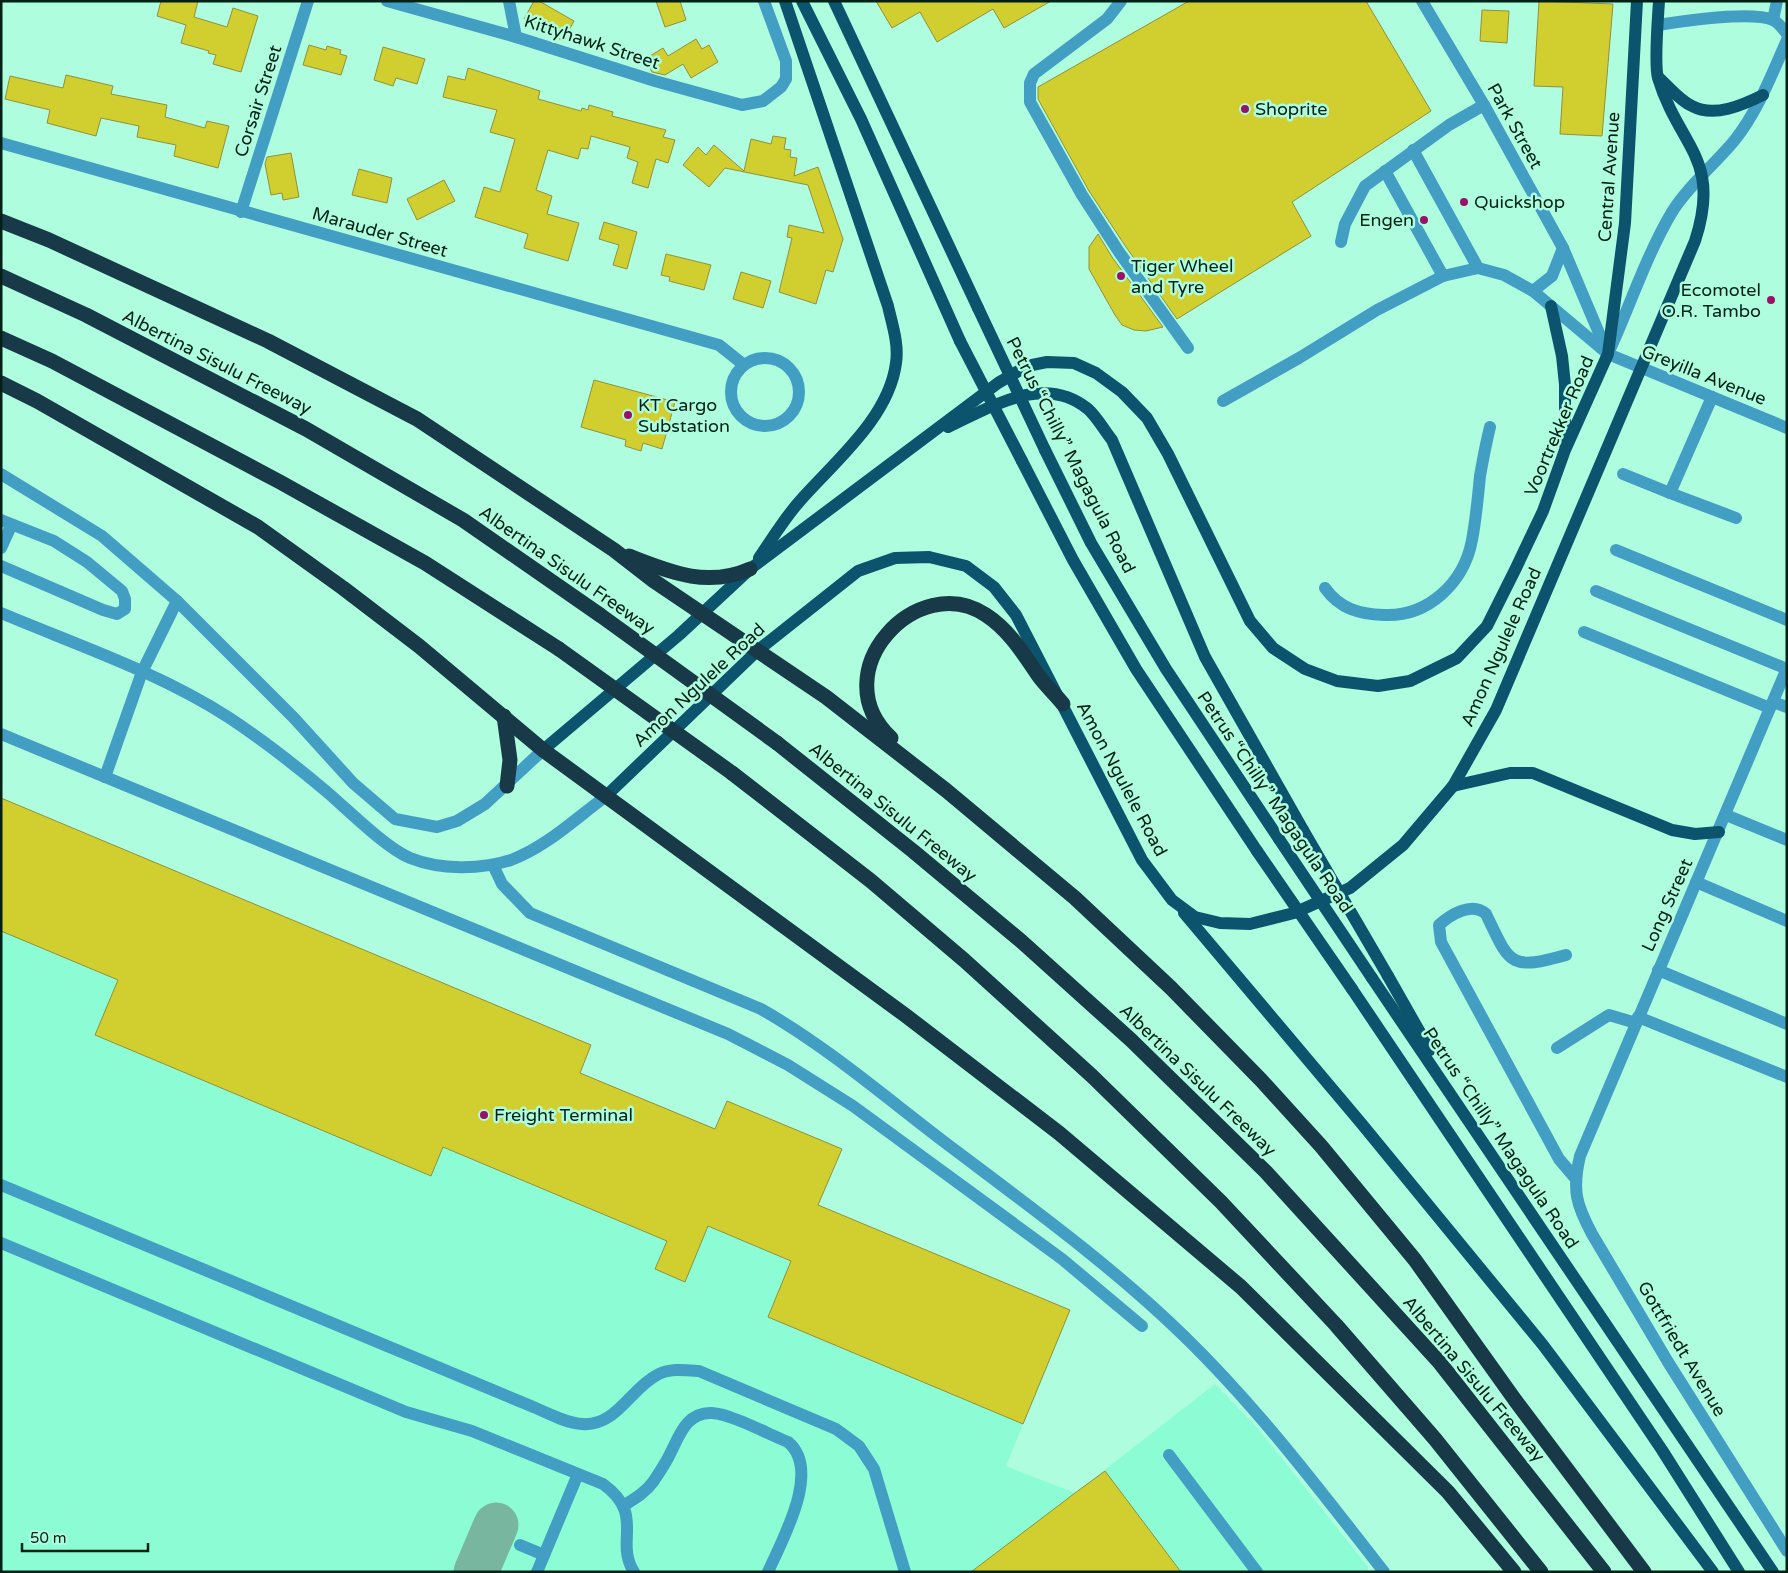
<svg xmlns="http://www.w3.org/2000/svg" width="1788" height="1573" viewBox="0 0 1788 1573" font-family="'Varela Round',sans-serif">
	<rect width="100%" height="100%" fill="#affddf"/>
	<path fill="#8cfcd4" d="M1,798L591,1045L580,1073L715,1129L727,1101L842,1149L818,1205L1070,1310L1006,1466L1075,1493L1215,1384L1260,1431L1368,1567V1572H1Z"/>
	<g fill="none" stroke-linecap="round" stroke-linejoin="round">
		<path stroke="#78b69f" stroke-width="45" d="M476,1572L496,1525"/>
	</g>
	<g fill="#d1cf30" stroke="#91903b">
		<path d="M161,1H198L194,17L227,27L233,8L258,16L241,72L213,64L216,55L208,53L209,51L181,43L186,25L157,16Z"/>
		<path d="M534,1H539L574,21L563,41L524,19Z"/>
		<path d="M656,1H680L686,20L665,27Z"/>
		<path d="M876,1H1051L1004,28L993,9L937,42L920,12L892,28Z"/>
		<path d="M1189,1H1366L1431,111L1292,202L1311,236L1177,319L1126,247L1089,191L1038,99V87Z"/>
		<path d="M1539,1L1613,4L1602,136L1560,134L1563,87L1534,86Z"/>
		<path d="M1482,10L1509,11L1507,43L1480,41Z"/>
		<path d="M696,39L702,49L709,45L718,62L691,78L683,64L665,75L652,72L645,59L663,48L668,56Z"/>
		<path d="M309,45L326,50L327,46L341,50L340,54L347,56L341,75L303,65Z"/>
		<path d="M383,47L425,59L417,84L396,78L393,86L374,80Z"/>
		<path d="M468,68L540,91L538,99L581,111L582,108L588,110L589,105L613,112L612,116L666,130L663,137L675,140L668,163L656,159L648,188L632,183L638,162L627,158L630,147L591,136L588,149L581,148L578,159L548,150L536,190L552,196L547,214L579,223L568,261L524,248L528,234L475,217L484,187L500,192L515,139L490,132L497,110L443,97L448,76L465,80Z"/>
		<path d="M66,75L113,86L111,94L167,105L165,117L205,128L207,121L229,126L218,168L174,156L176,145L137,137L139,126L101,118L96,136L47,123L50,110L5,99L10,76L63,88Z"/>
		<path d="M773,136L786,138L784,149L791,150L790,157L797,158L794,176L818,167L843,239L833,272L826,270L816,304L779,292L792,238L787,237L789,225L824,233L808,185L725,168L709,187L683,165L698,147L706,155L714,145L744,171L751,139L771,144Z"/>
		<path d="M291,153L299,197L283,200L282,193L271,195L265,164L267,157Z"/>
		<path d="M359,169L392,178L387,203L352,195Z"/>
		<path d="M444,180L455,201L417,220L407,199Z"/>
		<path d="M604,222L637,232L627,269L613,265L619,245L599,239Z"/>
		<path d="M1098,234L1112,257L1163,327L1146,331L1134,330L1122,325L1115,315L1089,269V247Z"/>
		<path d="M666,254L711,265L704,290L669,281L670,277L661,275Z"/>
		<path d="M741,272L771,281L763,308L733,299Z"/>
		<path d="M594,380L675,402L662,449L643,443L641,451L625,446L626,440L581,427Z"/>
		<path d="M1,798L591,1045L580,1073L715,1129L727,1101L842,1149L818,1205L1070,1310L1023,1424L768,1317L791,1261L708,1226L685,1282L655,1269L667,1241L443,1147L431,1176L95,1035L118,980L1,931Z"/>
		<path d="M1105,1471L1181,1572H971L1075,1493Z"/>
	</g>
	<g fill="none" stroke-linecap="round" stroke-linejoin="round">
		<g stroke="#439ec4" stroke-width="12">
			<path d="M387,1L516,37L655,81L742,105L763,101L781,87L786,79V61L764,1"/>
			<path d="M509,1L516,37"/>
			<path d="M1121,1L1107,19L1034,74L1030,83V102L1082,195L1119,252L1188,348"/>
			<path d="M1422,1L1484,105L1563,248L1607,352"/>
			<path d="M1773,20L1777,1"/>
			<path d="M1658,25C1683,21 1751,11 1773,20C1779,23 1783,29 1787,34"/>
			<path d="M1,143L719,345L744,365"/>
			<path d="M1413,150L1478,268"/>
			<path d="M1385,171L1443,276"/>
			<path d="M241,212L308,1"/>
			<path d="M1341,242L1345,224L1365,186L1449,125L1484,105"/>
			<path d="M1533,291L1552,276L1563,248"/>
			<path d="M1611,347C1631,303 1647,254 1672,212C1689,185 1714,165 1734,141C1758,111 1772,74 1787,40"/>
			<circle cx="765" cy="392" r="34"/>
			<path d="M1712,397L1670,493L1736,518"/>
			<path d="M1223,401L1299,358L1377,310L1443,276L1478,268L1504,275L1533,291L1608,354L1787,428"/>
			<path d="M1,474L102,536L177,601L294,718L353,783L395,819L437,827L457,821L485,804L543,750"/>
			<path d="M1623,474L1670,493"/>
			<path d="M1,520L54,541L87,562L122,591L125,599V609L117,614L103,610L1,566"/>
			<path d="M1,548L11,526"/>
			<path d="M1616,550L1787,620"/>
			<path d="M1325,588C1340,609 1359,614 1384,615C1428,617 1464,583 1472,540C1476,519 1478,497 1480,476C1483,459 1486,443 1490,427"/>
			<path d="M1596,591L1787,669"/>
			<path d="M1,613C77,645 158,672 228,717C263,740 295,765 327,792C348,810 386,848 410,858C440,870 481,870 511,860C546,847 575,819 605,797"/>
			<path d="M1584,632L1770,708"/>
			<path d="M1787,668L1580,1156C1572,1190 1576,1204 1592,1234L1668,1362L1787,1551"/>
			<path d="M1773,702L1787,707"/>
			<path d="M1,734L728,1034L788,1065L853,1106L1062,1259L1142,1326"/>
			<path d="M105,777L142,672L177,601"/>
			<path d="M1726,815L1787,840"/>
			<path d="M493,865L502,884L530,913L761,1009C826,1046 884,1096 943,1141C1025,1203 1110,1264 1184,1336C1258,1408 1320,1490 1384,1572"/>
			<path d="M1696,882L1787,921"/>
			<path d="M1566,955C1509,971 1510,964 1486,914C1472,901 1450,915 1439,925L1441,942L1559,1159L1576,1179"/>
			<path d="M1658,970L1787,1024"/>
			<path d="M1638,1017L1787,1077"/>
			<path d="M1557,1048L1609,1015L1636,1023"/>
			<path d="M1,1185L531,1406C546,1412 565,1423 582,1424C616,1427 630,1389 657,1375C670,1368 685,1370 699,1371L836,1429L859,1446L874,1469L905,1572"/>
			<path d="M1,1243L406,1412L472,1431L603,1484C646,1515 614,1541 634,1572"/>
			<path d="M1169,1455L1257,1572"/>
			<path d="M623,1506C634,1499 645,1493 653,1482C659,1473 666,1463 671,1452C680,1434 687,1412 712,1413C731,1414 768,1434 788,1442C822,1470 782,1540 768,1572"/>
			<path d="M520,1545L544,1555"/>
			<path d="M537,1572L578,1474"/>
		</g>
		<g stroke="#0c546d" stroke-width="12">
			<path d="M802,1L861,119L960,341"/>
			<path d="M834,1L978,308"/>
			<path d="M1659,78C1669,87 1680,101 1692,106C1714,118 1743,105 1763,95"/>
			<path d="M1551,306L1562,356L1565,385V445"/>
			<path d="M948,427C991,407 1044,373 1088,409C1097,417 1104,430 1112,440L1205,657L1303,830"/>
			<path d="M1045,450L1091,543L1166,669L1279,839"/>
			<path d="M1022,461L1073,560L1136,669L1257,851"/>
			<path d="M759,558C772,539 784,519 799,502C834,462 889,418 896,363C899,344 892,324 888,306L785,1"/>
			<path d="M543,750L679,635L750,569L998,383L1027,366L1047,362L1074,363L1096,373L1122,392L1147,418L1168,454L1250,621L1273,648L1305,669L1337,681L1378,686L1410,681L1457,658L1487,626L1516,568L1543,511L1565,450L1608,354L1625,223L1637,1"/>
			<path d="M1453,786L1510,773H1533L1672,830L1695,834L1719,832"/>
			<path d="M605,797L757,651L858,571L895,558L929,557L966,566L994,587L1016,615L1142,860L1172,900L1195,917L1220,923L1250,924L1294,913L1350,888L1403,845L1453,786L1496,710L1695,241C1722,158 1679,147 1658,78C1654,64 1658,18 1659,1"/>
			<path d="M1184,913L1361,1123L1543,1345L1713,1572"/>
			<path d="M1388,976L1430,1050"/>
			<path d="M1372,978L1773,1572"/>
			<path d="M1352,989L1662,1450L1739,1572"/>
		</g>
		<g stroke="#183947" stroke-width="15">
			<path d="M1,221L49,240L268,341L417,419L614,550L654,581L826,697L947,791L1075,898L1171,988L1261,1080L1321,1146L1415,1260L1515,1400L1644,1572"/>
			<path d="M1,276L86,315L306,429L463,520L600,615"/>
			<path d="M1,338L52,361L280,482L425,563L559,649"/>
			<path d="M1,383L37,401L258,527L343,588L419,646L543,750L905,1015L1059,1133L1241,1287L1448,1492L1514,1572"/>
			<path d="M629,556C670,572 707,588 750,569"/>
			<path d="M504,716L510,760L507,786"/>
			<path d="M891,738C821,672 918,569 986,615C1009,630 1023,653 1038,675C1045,685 1055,694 1063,704"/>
			<path d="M777,743L913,851L1021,941L1131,1040L1266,1172L1440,1363L1604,1572"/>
			<path d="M732,773L871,881L964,960L1092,1076L1221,1202L1336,1325L1435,1439L1541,1572"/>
		</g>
		<g stroke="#0c546d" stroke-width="12">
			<path d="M978,308L1045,450"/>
			<path d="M960,341L1022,461"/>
			<path d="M1303,830L1388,976"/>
			<path d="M1279,839L1372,978"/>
			<path d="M1257,851L1352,989"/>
		</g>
		<g stroke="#183947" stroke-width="15">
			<path d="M600,615L777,743"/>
			<path d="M559,649L732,773"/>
		</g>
	</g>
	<g fill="#981267" stroke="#affddf" stroke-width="2">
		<circle cx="1245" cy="109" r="5"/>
		<circle cx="1464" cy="202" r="5"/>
		<circle cx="1424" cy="220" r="5"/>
		<circle cx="1121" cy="276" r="5"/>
		<circle cx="1771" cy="300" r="5"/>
		<circle cx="628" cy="415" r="5"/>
		<circle cx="484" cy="1115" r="5"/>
	</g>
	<g text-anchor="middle" stroke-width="5" stroke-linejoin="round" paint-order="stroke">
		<g font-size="18" fill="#012117" stroke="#affddf">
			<text transform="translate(592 42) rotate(18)" y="6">Kittyhawk Street</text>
			<text transform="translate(258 101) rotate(-72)" y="6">Corsair Street</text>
			<text transform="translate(1515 126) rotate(61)" y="6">Park Street</text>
			<text transform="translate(1609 177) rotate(-86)" y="6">Central Avenue</text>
			<text transform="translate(380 232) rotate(16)" y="6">Marauder Street</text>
			<text transform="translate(217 362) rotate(27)" y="6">Albertina Sisulu Freeway</text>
			<text transform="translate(1704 375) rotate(22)" y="6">Greyilla Avenue</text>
			<text transform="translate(1559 426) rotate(-67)" y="6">Voortrekker Road</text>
			<text transform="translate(1071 455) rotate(63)" y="6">Petrus “Chilly” Magagula Road</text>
			<text transform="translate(567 570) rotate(35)" y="6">Albertina Sisulu Freeway</text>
			<text transform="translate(1501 647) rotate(-66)" y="6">Amon Ngulele Road</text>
			<text transform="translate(699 685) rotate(-43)" y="6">Amon Ngulele Road</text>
			<text transform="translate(1122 779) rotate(62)" y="6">Amon Ngulele Road</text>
			<text transform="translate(1275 802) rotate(56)" y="6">Petrus “Chilly” Magagula Road</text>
			<text transform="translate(893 812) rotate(39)" y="6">Albertina Sisulu Freeway</text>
			<text transform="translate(1667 905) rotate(-66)" y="6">Long Street</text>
			<text transform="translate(1198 1080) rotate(44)" y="6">Albertina Sisulu Freeway</text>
			<text transform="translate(1501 1138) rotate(56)" y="6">Petrus “Chilly” Magagula Road</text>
			<text transform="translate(1682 1349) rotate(59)" y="6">Gottfriedt Avenue</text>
			<text transform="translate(1474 1379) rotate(50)" y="6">Albertina Sisulu Freeway</text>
		</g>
		<g font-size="18" fill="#012117" stroke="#affddf" text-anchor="start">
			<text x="1255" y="115">Shoprite</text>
			<text x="1474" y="208">Quickshop</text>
			<text x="1414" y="226" text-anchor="end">Engen</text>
			<text x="1131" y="272">Tiger Wheel<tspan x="1131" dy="21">and Tyre</tspan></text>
			<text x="1761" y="296" text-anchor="end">Ecomotel<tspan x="1761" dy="21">O.R. Tambo</tspan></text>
			<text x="638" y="411">KT Cargo<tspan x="638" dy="21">Substation</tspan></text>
			<text x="494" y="1121">Freight Terminal</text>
		</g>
	</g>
	<rect width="1788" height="1573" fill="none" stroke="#012117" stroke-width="5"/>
	<path d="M22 1543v8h126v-8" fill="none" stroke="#012117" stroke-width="2.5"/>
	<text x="30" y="1543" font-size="15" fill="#012117" stroke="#affddf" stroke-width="4" paint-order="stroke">50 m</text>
</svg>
